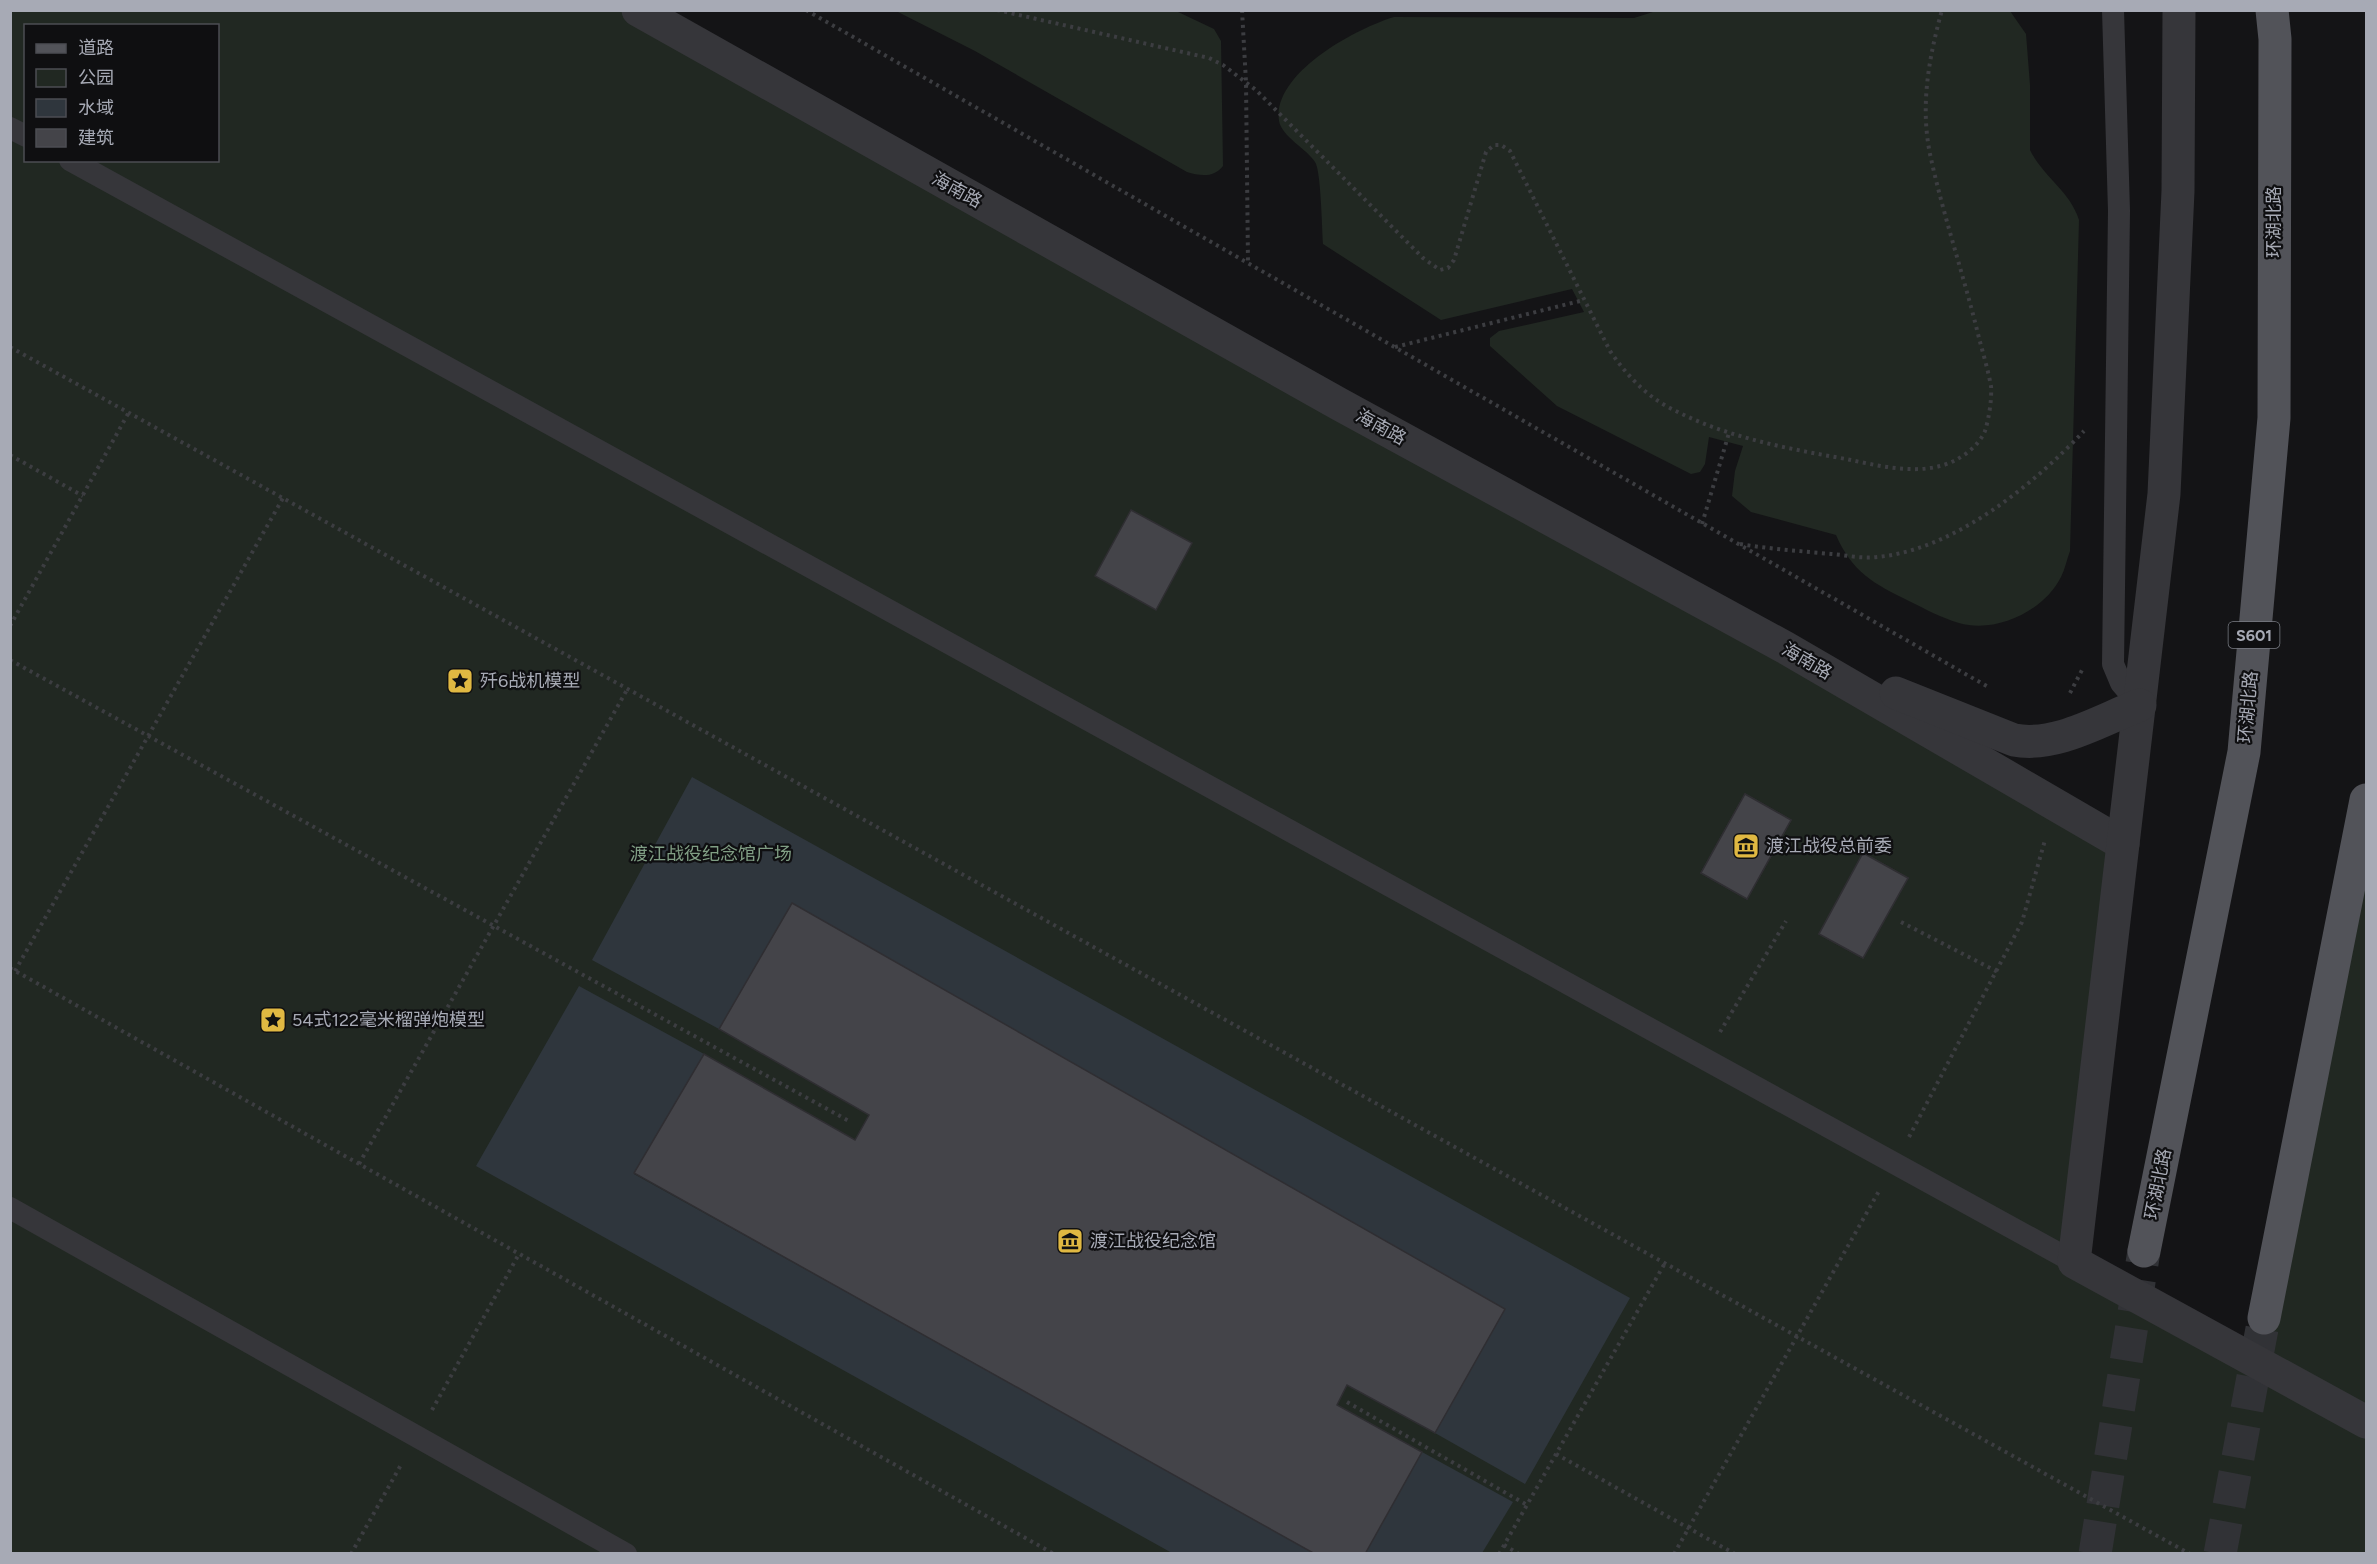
<svg xmlns="http://www.w3.org/2000/svg" width="2377" height="1564" viewBox="0 0 2377 1564" font-family="Figtree,'Noto Sans SC',sans-serif">
	<rect width="100%" height="100%" fill="#141416"/>
	<g fill="#212822" fill-rule="evenodd">
		<path d="M11,11H638L2123,844L2074,1262L2256,1361L2366,800V1553H11ZM26,26H218V160H26Z"/>
		<path d="M896,11H1176L1214,29L1221,41L1223,166C1214,178 1200,176 1187,172L975,51Z"/>
		<path d="M1656,11H2010L2026,34L2030,85V150C2043,177 2070,191 2079,220L2070,551C2067,559 2065,569 2061,577C2044,611 1996,634 1959,623C1942,618 1925,609 1909,601C1874,584 1852,572 1836,535L1751,512L1732,496L1735,471L1743,446L1709,437L1705,464L1700,472L1691,474L1557,406L1490,346V338L1499,331L1584,312L1572,289L1441,320L1323,244C1322,230 1321,170 1315,162C1307,149 1282,137 1279,121C1272,73 1357,28 1394,17L1634,18Z"/>
	</g>
	<g fill="#2f363d">
		<path d="M692,777L1630,1298L1525,1484L1435,1433L1504,1309L792,904L719,1029L592,960Z"/>
		<path d="M579,986L704,1054L634,1174L1315,1553H1172L476,1166Z"/>
		<path d="M1422,1452L1513,1502L1482,1553L1365,1554Z"/>
	</g>
	<g fill="#444449" stroke="#2f2e32" stroke-width="1.5">
		<path d="M1131,510L1192,543L1156,610L1095,576Z"/>
		<path d="M1745,794L1791,820L1747,899L1701,873Z"/>
		<path d="M1745,794L1791,820L1747,899L1701,873Z"/>
		<path d="M1863,853L1908,878L1863,958L1819,934Z"/>
		<path d="M1863,853L1908,878L1863,958L1819,934Z"/>
		<path d="M792,903L1505,1309L1435,1433L1347,1385L1337,1405L1422,1452L1365,1554H1315L634,1173L704,1054L855,1140L869,1115L719,1029Z"/>
	</g>
	<g fill="none" stroke-linecap="round" stroke-linejoin="round">
		<g stroke="#313236" stroke-width="33" stroke-dasharray="33 16" stroke-linecap="butt">
			<path d="M2095,1554L2144,1251"/>
			<path d="M2220,1554L2264,1318"/>
		</g>
		<g stroke="#3c3d41" stroke-width="4" stroke-dasharray="3 4.5" stroke-linecap="butt">
			<path d="M806,10L1990,688"/>
			<path d="M997,10L1209,58L1223,65L1256,90L1423,258L1440,270L1448,268L1454,260L1486,152L1494,145H1501L1510,151L1610,351C1626,374 1643,393 1668,407C1724,437 1784,448 1846,459C1875,465 1911,474 1940,466C1957,462 1978,448 1985,431C1989,418 1992,399 1991,386C1988,370 1983,353 1979,338C1964,276 1943,215 1930,154C1920,105 1929,57 1942,10"/>
			<path d="M1242,10L1246,82L1248,263"/>
			<path d="M10,347L2190,1554"/>
			<path d="M1395,347L1584,300"/>
			<path d="M10,455L83,496"/>
			<path d="M1702,524L1729,433"/>
			<path d="M1740,544C1770,549 1800,551 1831,554C1846,555 1862,559 1877,557C1954,550 2033,485 2084,431"/>
			<path d="M10,626L129,412"/>
			<path d="M10,660L849,1121"/>
			<path d="M2070,693L2082,670"/>
			<path d="M1901,922L1998,972"/>
			<path d="M10,968L1054,1554"/>
			<path d="M15,971L283,498"/>
			<path d="M1720,1032L1786,921"/>
			<path d="M1909,1137L2022,922L2045,840"/>
			<path d="M359,1164L628,688"/>
			<path d="M1347,1402L1527,1505"/>
			<path d="M432,1410L519,1254"/>
			<path d="M1556,1454L1735,1554"/>
			<path d="M1504,1545L1519,1554"/>
			<path d="M351,1554L402,1463"/>
			<path d="M1499,1554L1665,1263"/>
			<path d="M1674,1554L1879,1191"/>
		</g>
		<g stroke="#36363a" stroke-width="22">
			<path d="M2113,10L2119,211L2113,664L2121,683L2140,705"/>
			<path d="M10,128L26,136"/>
			<path d="M70,160L2074,1262"/>
			<path d="M10,1208L626,1554"/>
		</g>
		<g stroke="#36363a" stroke-width="33">
			<path d="M638,10L1339,404L1786,648L2123,844"/>
			<path d="M2179,10L2178,191L2164,494L2074,1262L2366,1422"/>
			<path d="M1896,693L2014,740C2056,748 2101,720 2140,705"/>
		</g>
		<g stroke="#525359" stroke-width="33">
			<path d="M2144,1251L2244,752L2274,418L2275,39L2272,10"/>
			<path d="M2264,1318L2366,800"/>
		</g>
	</g>
	<defs>
		<symbol id="sight-square" viewBox="-11 -11 22 22"><rect x="-9" y="-9" width="18" height="18" rx="4" fill="#e0b842" stroke="#0f0f11"/><path d="M0-6L1.8-2.2L6-1.7L2.9 1.2L3.7 5.4L0 3.3L-3.7 5.4L-2.9 1.2L-6-1.7L-1.8-2.2Z" fill="#111"/></symbol>
		<symbol id="museum-square" viewBox="-11 -11 22 22"><rect x="-9" y="-9" width="18" height="18" rx="4" fill="#e0b842" stroke="#0f0f11"/><path d="M0-6L6-3V-2H-6V-3ZM-5-1h2V3h-2ZM-1-1h2V3h-2ZM3-1h2V3H3ZM-6 4H6V6H-6Z" fill="#111"/></symbol>
	</defs>
	<g fill-rule="evenodd">
		<use href="#sight-square" x="445" y="666" width="30" height="30"/>
		<use href="#museum-square" x="1731" y="831" width="30" height="30"/>
		<use href="#sight-square" x="258" y="1005" width="30" height="30"/>
		<use href="#museum-square" x="1055" y="1226" width="30" height="30"/>
	</g>
	<g text-anchor="middle" stroke-width="4.5" stroke-linejoin="round" paint-order="stroke">
		<rect fill="#0f0f11" stroke="#797c84" stroke-width="1.5" x="2228.5" y="622" width="51" height="26" rx="4.5"/>
		<g font-size="16" font-weight="bold" fill="#a7aab5">
			<text x="2254" y="641">S601</text>
		</g>
		<g font-size="18" fill="#a7aab5" stroke="#0f0f11">
			<text transform="translate(957 190) rotate(29)" y="6">海南路</text>
			<text transform="translate(2274 222) rotate(-90)" y="6">环湖北路</text>
			<text transform="translate(1381 427) rotate(29)" y="6">海南路</text>
			<text transform="translate(1807 661) rotate(30)" y="6">海南路</text>
			<text transform="translate(2248 707) rotate(-85)" y="6">环湖北路</text>
			<text transform="translate(2158 1184) rotate(-79)" y="6">环湖北路</text>
		</g>
		<g font-size="18" fill="#a7aab5" stroke="#0f0f11" text-anchor="start">
			<text x="480" y="687">歼6战机模型</text>
			<text x="1766" y="852">渡江战役总前委</text>
			<text x="292" y="1026">54式122毫米榴弹炮模型</text>
			<text x="1090" y="1247">渡江战役纪念馆</text>
		</g>
		<g font-size="18" fill="#809e84" stroke="#0f0f11">
			<text x="711" y="860">渡江战役纪念馆广场</text>
		</g>
	</g>
	<rect width="2377" height="1564" fill="none" stroke="#a7aab5" stroke-width="24"/>
	<rect x="24" y="24" width="195" height="138" fill="#0f0f11" stroke="#4c4d53" stroke-width="1.5"/>
	<rect x="36" y="44" width="30" height="9" fill="#525359" stroke="#4c4d53" stroke-width="1.5"/>
	<text x="78" y="54" font-size="18" fill="#a7aab5">道路</text>
	<rect x="36" y="69" width="30" height="18" fill="#212822" stroke="#4c4d53" stroke-width="1.5"/>
	<text x="78" y="84" font-size="18" fill="#a7aab5">公园</text>
	<rect x="36" y="99" width="30" height="18" fill="#2f363d" stroke="#4c4d53" stroke-width="1.5"/>
	<text x="78" y="114" font-size="18" fill="#a7aab5">水域</text>
	<rect x="36" y="129" width="30" height="18" fill="#444449" stroke="#4c4d53" stroke-width="1.5"/>
	<text x="78" y="144" font-size="18" fill="#a7aab5">建筑</text>
</svg>
